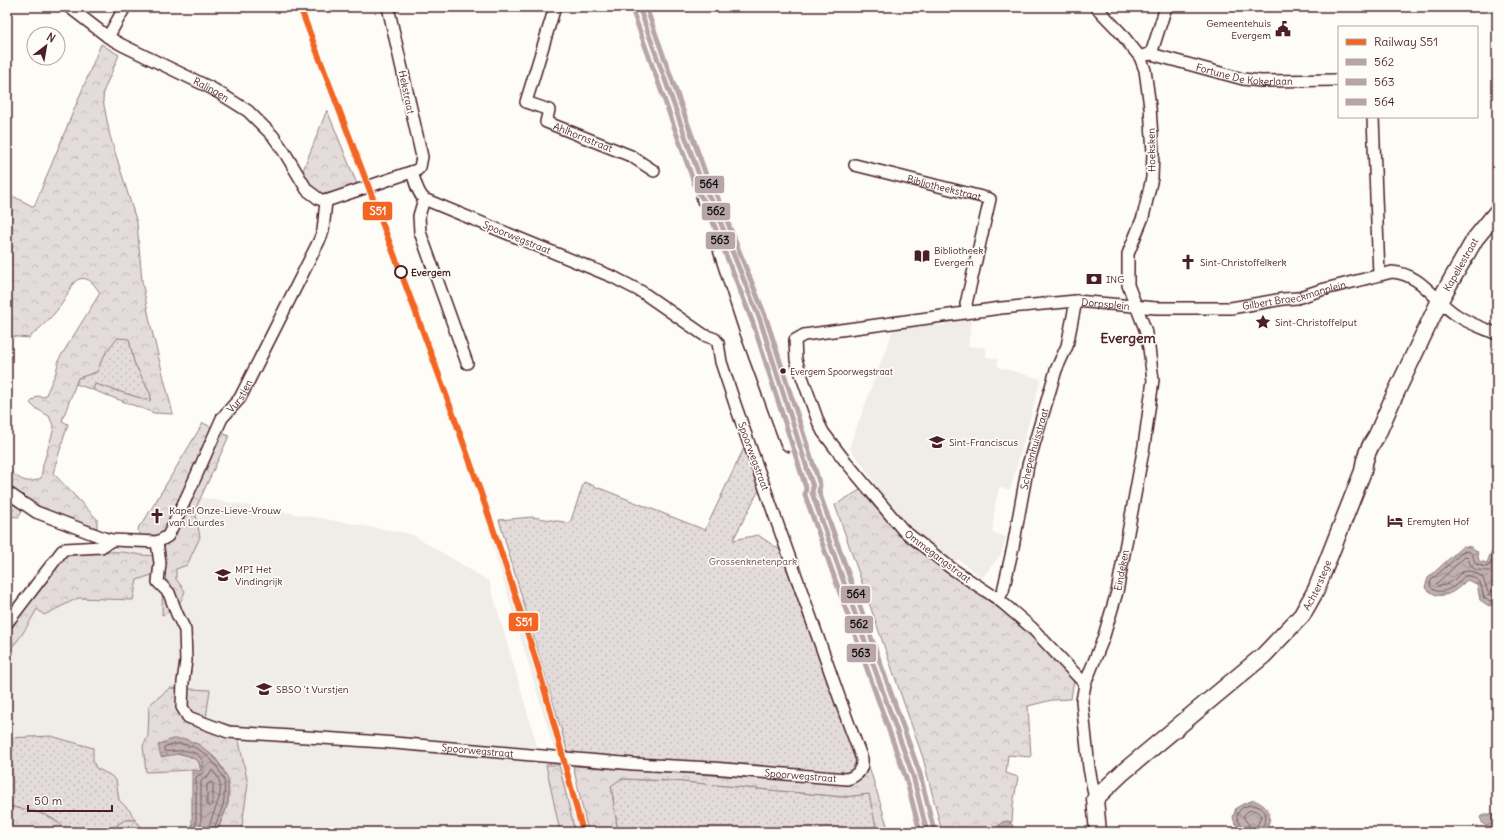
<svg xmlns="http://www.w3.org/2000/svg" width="1504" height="839" viewBox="0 0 1504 839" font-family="Delius,sans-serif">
	<defs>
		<pattern id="grass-dots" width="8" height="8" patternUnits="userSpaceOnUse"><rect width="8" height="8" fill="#e3dcda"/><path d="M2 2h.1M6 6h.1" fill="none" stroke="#c4bcbb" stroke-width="1.8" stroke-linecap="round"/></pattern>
		<pattern id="forest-crowns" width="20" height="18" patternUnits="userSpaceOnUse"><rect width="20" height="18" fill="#e3dcda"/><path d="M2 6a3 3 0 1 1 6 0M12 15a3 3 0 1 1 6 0" fill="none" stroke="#c4bcbb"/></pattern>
		<pattern id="water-waves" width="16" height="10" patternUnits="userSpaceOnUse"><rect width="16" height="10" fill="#c0b1b1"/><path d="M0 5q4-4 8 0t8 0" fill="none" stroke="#9e8f90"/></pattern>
	</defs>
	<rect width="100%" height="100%" fill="#fdfcf7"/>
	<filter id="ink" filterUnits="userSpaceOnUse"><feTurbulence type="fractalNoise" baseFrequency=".025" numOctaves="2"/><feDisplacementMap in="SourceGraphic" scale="8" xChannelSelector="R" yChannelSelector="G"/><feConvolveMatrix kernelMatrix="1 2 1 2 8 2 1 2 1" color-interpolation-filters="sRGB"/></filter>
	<g filter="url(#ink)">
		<g fill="#f0ece8">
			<path d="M972,317L968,346L986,348V357L998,359L997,364L998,365V367L1041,379L1010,490L999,487L997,498H996L992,532L1006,537L1001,554L982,578L958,559L956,562L923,539L908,526L889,505L863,465L849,448L893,330L934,324L944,326L947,321Z"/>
			<path d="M192,496L411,534L489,581L539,752L546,765L560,832H7V627L64,554L144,544L165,545Z"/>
			<path d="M486,497L565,744L586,832H574L559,765L479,499Z"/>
		</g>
		<g fill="url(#grass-dots)" stroke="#967e82">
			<path d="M118,338H129L134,362L151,395L150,401L95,384L93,390L76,384L78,378L97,372C102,358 107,348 118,338Z"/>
			<path d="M744,448L759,490L733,540L758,535L780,550L856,761L852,769L844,774L568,753L499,520L532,517L570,523L584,482L705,530Z"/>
			<path d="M7,495L23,508L19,517L7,516Z"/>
			<path d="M51,736L93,748V761L96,768L110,775L116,780L119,800L130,811L135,820H125L117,825L116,832H67C52,812 30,811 7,806V738Z"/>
			<path d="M621,779L674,781L844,797L870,794L877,832H618L611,785Z"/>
		</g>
		<g fill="url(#forest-crowns)" stroke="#967e82">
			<path d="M101,44L119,55L104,90L103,100L110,136L137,223L142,281L151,327L173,414L154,413L93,390L95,384L150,401L151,395L134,362L129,339L118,338C107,348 102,358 97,372L78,378L62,421L68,424L53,473L97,519V528C66,518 33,507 7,486V467C12,474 23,483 32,481C35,481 38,479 41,478L43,465L54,428L49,416L35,408L30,403L37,396L45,397L56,372L59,359L100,293C95,286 90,276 79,279C71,282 68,295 63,302C54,316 41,327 29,338L7,336V193L34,207Z"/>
			<path d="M327,110L357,184C347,188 324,198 314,191C308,187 305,180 302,173Z"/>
			<path d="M203,423L229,436L195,510L200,537L187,565L176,569V579L185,591C180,605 176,609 162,615L163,571L137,580L133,600L78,598L44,615L37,609C28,625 20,640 7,652V629L17,619L62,558C81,552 101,551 121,552C134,553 147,558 160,554L165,547L153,535L142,537L138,531L139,526L144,521Z"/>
			<path d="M860,490L900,536L1005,613L1032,637L1074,679L1071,699L1052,700L1028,706L1031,757L1008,755L1006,773L1018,777L1013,805L1012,822C1003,820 998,822 997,832H942L923,758L835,505Z"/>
			<path d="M170,688L210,690L206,718L236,727L248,784L241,832H217C220,823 226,812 228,803C234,770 212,750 185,739L161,756C178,754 183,751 199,762L201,772L192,770L146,772L143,746L148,736L149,705Z"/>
			<path d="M546,765H559L575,832H560Z"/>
			<path d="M573,766L846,784L859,780L869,766L889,832H877L869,794L844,797L674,781L621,779L611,786L618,832H588Z"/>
			<path d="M7,806C30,811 53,812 67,832H7Z"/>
			<path d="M125,820H135L147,832H116L117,825Z"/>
		</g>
		<g fill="url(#water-waves)" stroke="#91777b">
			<path d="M1463,546L1471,547L1477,551L1479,561L1487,563L1491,552L1497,550V603L1489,606L1480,600L1477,584L1467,580C1455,592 1440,604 1425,587L1428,578Z"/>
			<path d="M172,739H185L200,745L216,759L228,778V803L217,832H192V770L201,771L199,762C184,751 178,754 161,757L158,745Z"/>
			<path d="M1254,800C1270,807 1275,818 1263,832H1242L1241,828L1235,824L1233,817L1236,808L1243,804Z"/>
			<path d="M1484,814H1497V831L1483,824L1480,817Z"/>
			<path d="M1007,821L1011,823L1014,828V832H998C999,826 1000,822 1007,821Z"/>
		</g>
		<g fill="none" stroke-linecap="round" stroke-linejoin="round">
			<g stroke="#795961" stroke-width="1">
				<path d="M1497,554L1494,555L1490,565L1486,567L1476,564C1472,558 1475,551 1464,551L1431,580L1430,586C1436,596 1451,590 1458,583C1460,581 1462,578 1465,576C1469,574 1477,579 1480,582L1484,598L1490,601L1497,600"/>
				<path d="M1497,562C1492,575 1486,570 1475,570L1470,564L1468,557L1466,556L1436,584L1438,586L1446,585L1454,580L1462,572L1469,571L1474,572L1483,578L1489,595H1497"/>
				<path d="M211,782L213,784V800L211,806L209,807L207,805V785Z"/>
				<path d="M196,832V777L204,772L203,761C192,745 178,753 164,751V747C188,736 213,755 223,778C226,783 224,793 224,799C223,811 215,821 214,832"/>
				<path d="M201,832V781L207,777L212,770C232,788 210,812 208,832"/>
				<path d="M1245,832C1244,824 1237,824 1237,816C1239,803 1262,801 1266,815C1267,821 1261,826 1260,832"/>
				<path d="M1250,832L1249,825L1243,817C1247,808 1256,808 1261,816L1255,832"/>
			</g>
			<defs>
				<g id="street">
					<path id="s1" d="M69,7L108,37L122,45L213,89L248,111L273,136L285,153L307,190L319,199L326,201L417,170L420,167L422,157L388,7"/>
					<path id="s2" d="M555,7L526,102L549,110L546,122L631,156L654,171"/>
					<path d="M108,37L125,7"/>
					<path id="s3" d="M1151,54L1243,79L1261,81L1339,80"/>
					<path d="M1145,55L1151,54L1166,7"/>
					<path d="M1373,117L1379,275"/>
					<path id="s4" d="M855,165L990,199L966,304L968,312"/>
					<path d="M424,199L419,216L420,232L467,363"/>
					<path id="s5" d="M7,492L36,512L104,538L112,540L157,542L163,539L168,536L188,494L222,418L240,398L319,241L323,231L326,201"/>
					<path id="s6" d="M157,542L160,563L158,582L169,593L177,614L185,630L186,661L183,682L182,707L188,717L228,732L383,742L634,764L712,768L847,779C857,776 863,770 862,759L848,722L736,407L721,362L718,343L715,339L704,335L642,292L613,277L424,199C417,192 415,181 412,172"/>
					<path id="s7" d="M998,599L1003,591L1013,547L1028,465L1056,370L1067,346L1076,301"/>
					<path d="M7,623L62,551L65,549L101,547L112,540"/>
					<path id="s8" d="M1085,684L1032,628L998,599L951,568L903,530L842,457L823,432L819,424L796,360L795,340L804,335L1001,308L1076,301L1156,308H1231L1283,299L1297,298L1321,290L1392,272C1421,274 1433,299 1455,314C1467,323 1483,328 1497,334"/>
					<path id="s9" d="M1095,799L1089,768L1082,701L1085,684L1103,639L1117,592L1144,446L1153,380L1149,348L1145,329L1128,285V254L1143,217L1152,178L1153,153L1150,107L1145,70L1140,57L1119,31L1096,7"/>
				</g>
				<g id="secondary">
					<path d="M639,7L704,189L705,199"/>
					<path d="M704,189L711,199C730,245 750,291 766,338C783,387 796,438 813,487L812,493L913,776L927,832"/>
					<path d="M722,251L747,328L789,443"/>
					<path id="s10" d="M1098,832L1095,799L1122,773L1264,655L1302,615L1316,590L1363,471C1364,458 1370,445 1377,435L1391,403L1440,300L1475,239L1497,212"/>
				</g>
			</defs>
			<use href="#street" stroke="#4a1f2b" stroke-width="14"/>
			<use href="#secondary" stroke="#4a1f2b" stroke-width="19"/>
			<use href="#street" stroke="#fdfcf7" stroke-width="11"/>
			<use href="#secondary" stroke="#fdfcf7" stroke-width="16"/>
			<defs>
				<path id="bus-1" d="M639,7L704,189L711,199L760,320L813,487L812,493L913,776L927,832"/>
				<path id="bus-2" d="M632,9L697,191L705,202L753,323L806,488L805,495L906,778L920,832"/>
				<path id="bus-3" d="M646,7L710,186L717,196L766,318L820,485L819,492L920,774L934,830"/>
			</defs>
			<use href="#bus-1" stroke="#fdfcf7" stroke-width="8"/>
			<use href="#bus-2" stroke="#fdfcf7" stroke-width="8"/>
			<use href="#bus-3" stroke="#fdfcf7" stroke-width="8"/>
			<use href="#bus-1" stroke="#b7a5aa" stroke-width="5"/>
			<use href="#bus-2" stroke="#b7a5aa" stroke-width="5"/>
			<use href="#bus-3" stroke="#b7a5aa" stroke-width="5"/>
			<defs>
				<path id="rail-1" d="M300,7C383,226 469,443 538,667C554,722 568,777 583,832"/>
			</defs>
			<use href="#rail-1" stroke="#fdfcf7" stroke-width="9"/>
			<use href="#rail-1" stroke="#f26522" stroke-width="6"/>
		</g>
	</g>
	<defs>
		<symbol id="civic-bare" viewBox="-9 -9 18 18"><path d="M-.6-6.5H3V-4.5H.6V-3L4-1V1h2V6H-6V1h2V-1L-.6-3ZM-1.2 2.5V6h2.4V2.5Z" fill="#4a1f2b" stroke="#fdfcf7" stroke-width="2.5" paint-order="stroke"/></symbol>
		<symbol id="library-bare" viewBox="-9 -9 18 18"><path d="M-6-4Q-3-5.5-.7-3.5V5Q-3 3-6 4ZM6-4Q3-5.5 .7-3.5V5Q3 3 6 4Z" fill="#4a1f2b" stroke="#fdfcf7" stroke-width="2.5" paint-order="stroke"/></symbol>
		<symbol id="church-bare" viewBox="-9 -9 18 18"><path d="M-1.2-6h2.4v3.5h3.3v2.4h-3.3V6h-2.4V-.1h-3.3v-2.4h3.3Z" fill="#4a1f2b" stroke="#fdfcf7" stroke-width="2.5" paint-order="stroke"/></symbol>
		<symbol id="bank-bare" viewBox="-9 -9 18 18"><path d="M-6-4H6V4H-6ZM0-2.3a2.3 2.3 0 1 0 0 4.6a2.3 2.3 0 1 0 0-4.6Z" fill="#4a1f2b" stroke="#fdfcf7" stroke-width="2.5" paint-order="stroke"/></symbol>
		<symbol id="sight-bare" viewBox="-9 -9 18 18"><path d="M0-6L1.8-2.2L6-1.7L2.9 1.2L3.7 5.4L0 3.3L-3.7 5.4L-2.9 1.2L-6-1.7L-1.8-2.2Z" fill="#4a1f2b" stroke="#fdfcf7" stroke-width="2.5" paint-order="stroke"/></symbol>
		<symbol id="school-bare" viewBox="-9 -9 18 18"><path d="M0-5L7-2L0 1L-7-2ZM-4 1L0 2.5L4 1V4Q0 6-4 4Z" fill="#4a1f2b" stroke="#fdfcf7" stroke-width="2.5" paint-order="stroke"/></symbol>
		<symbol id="hotel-bare" viewBox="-9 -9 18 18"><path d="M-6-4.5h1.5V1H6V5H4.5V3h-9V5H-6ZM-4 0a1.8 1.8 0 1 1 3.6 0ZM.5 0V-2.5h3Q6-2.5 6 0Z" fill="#4a1f2b" stroke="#fdfcf7" stroke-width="2.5" paint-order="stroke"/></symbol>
	</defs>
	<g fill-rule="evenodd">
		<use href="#civic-bare" x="1272" y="18" width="22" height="22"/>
		<use href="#library-bare" x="911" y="245" width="22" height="22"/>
		<use href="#church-bare" x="1177" y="251" width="22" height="22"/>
		<use href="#bank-bare" x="1083" y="268" width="22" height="22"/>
		<use href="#sight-bare" x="1252" y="311" width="22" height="22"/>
		<use href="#school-bare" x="926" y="431" width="22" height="22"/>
		<use href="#church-bare" x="146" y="505" width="22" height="22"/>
		<use href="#hotel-bare" x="1384" y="510" width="22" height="22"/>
		<use href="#school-bare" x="212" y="564" width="22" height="22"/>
		<use href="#school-bare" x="253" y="678" width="22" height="22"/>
	</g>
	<circle fill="#fdfcf7" stroke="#4a1f2b" stroke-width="2" cx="401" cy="272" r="6"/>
	<circle fill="#4a1f2b" stroke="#fdfcf7" stroke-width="1.5" cx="783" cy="371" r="3.5"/>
	<g text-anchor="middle" stroke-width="3.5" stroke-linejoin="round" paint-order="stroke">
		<g font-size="9" fill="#4a1f2b" stroke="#fdfcf7" text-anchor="start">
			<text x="790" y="375">Evergem Spoorwegstraat</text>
		</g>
		<g font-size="10" fill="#4a1f2b" stroke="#fdfcf7" text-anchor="start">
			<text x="1271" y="27" text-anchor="end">Gemeentehuis<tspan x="1271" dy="12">Evergem</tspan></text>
			<text x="934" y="254">Bibliotheek<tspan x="934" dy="12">Evergem</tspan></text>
			<text x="1200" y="266">Sint-Christoffelkerk</text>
			<text x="1106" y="283">ING</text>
			<text x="1275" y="326">Sint-Christoffelput</text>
			<text x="949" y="446">Sint-Franciscus</text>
			<text x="169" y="514">Kapel Onze-Lieve-Vrouw<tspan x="169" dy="12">van Lourdes</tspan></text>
			<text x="1407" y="525">Eremyten Hof</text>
			<text x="235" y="573">MPI Het<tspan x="235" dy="12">Vindingrijk</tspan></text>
			<text x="276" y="693">SBSO 't Vurstjen</text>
		</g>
		<g font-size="10" fill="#4a1f2b" stroke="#fdfcf7">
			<text dy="4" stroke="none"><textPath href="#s3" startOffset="96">Fortune De Kokerlaan</textPath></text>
			<text dy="4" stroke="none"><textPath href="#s1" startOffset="165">Ralingen</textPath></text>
			<text transform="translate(407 92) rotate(78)" y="4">Hekstraat</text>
			<text dy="4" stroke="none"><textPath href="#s2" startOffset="176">Ahlhornstraat</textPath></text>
			<text transform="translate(1151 150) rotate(-91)" y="4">Hoeksken</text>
			<text dy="4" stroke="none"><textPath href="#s4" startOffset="92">Bibliotheekstraat</textPath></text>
			<text transform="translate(517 237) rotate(22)" y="4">Spoorwegstraat</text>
			<text dy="4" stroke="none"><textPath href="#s10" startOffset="696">Kapellestraat</textPath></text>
			<text dy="4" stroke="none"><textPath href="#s8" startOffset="967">Gilbert Braeckmanplein</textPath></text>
			<text dy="4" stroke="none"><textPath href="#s8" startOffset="777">Dorpsplein</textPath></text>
			<text dy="4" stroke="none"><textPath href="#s5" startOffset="332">Vurstjen</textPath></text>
			<text dy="4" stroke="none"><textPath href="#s7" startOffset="155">Schepenhuisstraat</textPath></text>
			<text transform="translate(754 456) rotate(70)" y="4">Spoorwegstraat</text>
			<text transform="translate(938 556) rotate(37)" y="4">Ommegangstraat</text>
			<text dy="4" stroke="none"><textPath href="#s9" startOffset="236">Eindeken</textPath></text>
			<text dy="4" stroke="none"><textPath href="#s10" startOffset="344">Achterstege</textPath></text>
			<text dy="4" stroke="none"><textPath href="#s6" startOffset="478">Spoorwegstraat</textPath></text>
			<text dy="4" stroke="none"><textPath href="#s6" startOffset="802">Spoorwegstraat</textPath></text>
		</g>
		<g font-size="10" font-weight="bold" fill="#4a1f2b" stroke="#fdfcf7" text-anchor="start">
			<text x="411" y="276">Evergem</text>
		</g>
		<g font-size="10" fill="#704e57" stroke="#fdfcf7">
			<text x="753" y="565">Grossenknetenpark</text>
		</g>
		<g font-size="14" font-weight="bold" fill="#4a1f2b" stroke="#fdfcf7">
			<text x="1128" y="343">Evergem</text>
		</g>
	</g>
	<g stroke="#fdfcf7" stroke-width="1.5">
		<rect x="694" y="175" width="31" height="19" rx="4" fill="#b7a5aa"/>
		<rect x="362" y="201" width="31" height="20" rx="4" fill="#f26522"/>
		<rect x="701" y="202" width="30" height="19" rx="4" fill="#b7a5aa"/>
		<rect x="705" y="231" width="31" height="19" rx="4" fill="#b7a5aa"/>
		<rect x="840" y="585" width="31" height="19" rx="4" fill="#b7a5aa"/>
		<rect x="508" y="612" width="31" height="20" rx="4" fill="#f26522"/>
		<rect x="844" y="615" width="30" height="19" rx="4" fill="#b7a5aa"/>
		<rect x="846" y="643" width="31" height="20" rx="4" fill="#b7a5aa"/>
	</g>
	<g font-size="11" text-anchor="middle" font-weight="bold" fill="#fff">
		<text x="378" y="215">S51</text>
		<text x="524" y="626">S51</text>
	</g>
	<g font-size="11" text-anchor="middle" font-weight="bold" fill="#111">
		<text x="709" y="188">564</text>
		<text x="716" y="215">562</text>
		<text x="720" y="244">563</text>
		<text x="856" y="598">564</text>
		<text x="859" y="628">562</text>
		<text x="861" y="657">563</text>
	</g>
	<rect width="1504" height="839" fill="none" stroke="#fdfcf7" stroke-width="24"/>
	<rect x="12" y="12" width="1480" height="815" fill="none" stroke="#4a1f2b" stroke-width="1.5" filter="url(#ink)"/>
	<rect x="1338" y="26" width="140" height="92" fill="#fdfcf7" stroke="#b5a4a5"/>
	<rect x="1346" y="39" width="20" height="6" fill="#f26522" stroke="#b5a4a5"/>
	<text x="1374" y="46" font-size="12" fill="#4a1f2b">Railway S51</text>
	<rect x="1346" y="59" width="20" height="6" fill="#b7a5aa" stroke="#b5a4a5"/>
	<text x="1374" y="66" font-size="12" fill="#4a1f2b">562</text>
	<rect x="1346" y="79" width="20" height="6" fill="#b7a5aa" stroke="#b5a4a5"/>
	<text x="1374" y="86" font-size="12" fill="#4a1f2b">563</text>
	<rect x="1346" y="99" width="20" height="6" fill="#b7a5aa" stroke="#b5a4a5"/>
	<text x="1374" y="106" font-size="12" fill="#4a1f2b">564</text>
	<g transform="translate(46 46) rotate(31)"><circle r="19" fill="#fdfcf7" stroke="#b5a4a5"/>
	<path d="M0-3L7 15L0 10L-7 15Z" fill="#4a1f2b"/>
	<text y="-6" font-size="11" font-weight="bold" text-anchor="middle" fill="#4a1f2b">N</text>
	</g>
	<path d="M28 805v6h84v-6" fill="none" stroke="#4a1f2b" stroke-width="2"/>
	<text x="34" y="805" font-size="12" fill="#4a1f2b" stroke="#fdfcf7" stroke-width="3" paint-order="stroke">50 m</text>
</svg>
